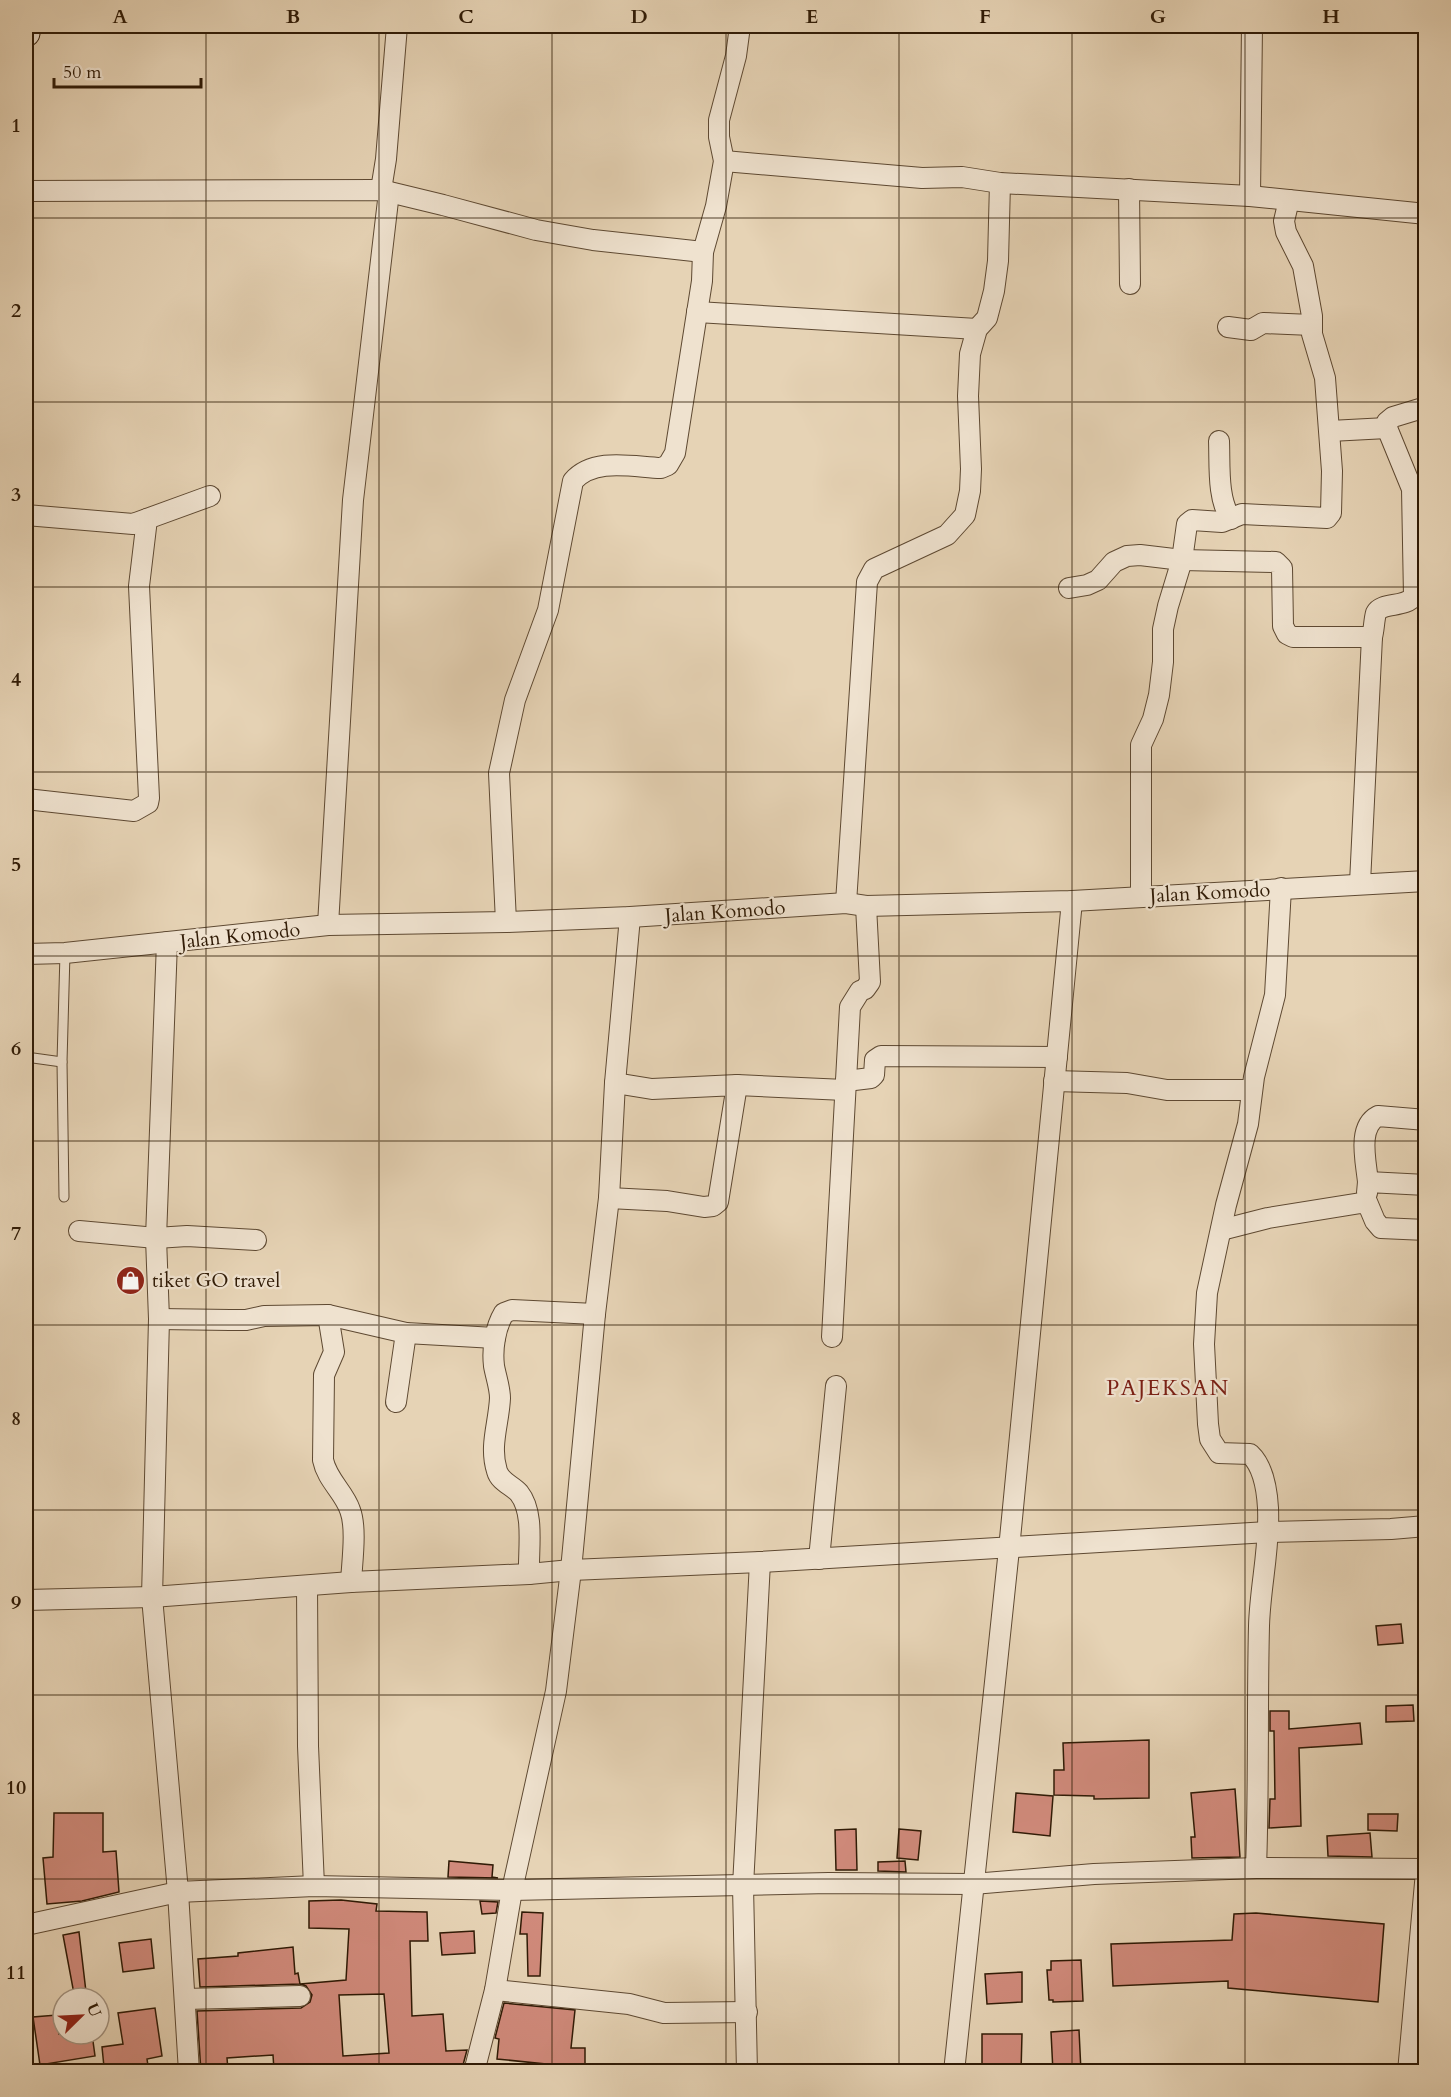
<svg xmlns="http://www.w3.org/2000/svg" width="1451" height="2097" viewBox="0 0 1451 2097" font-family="Cardo,serif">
	<rect width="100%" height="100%" fill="#e6d3b5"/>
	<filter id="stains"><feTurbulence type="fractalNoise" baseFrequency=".00333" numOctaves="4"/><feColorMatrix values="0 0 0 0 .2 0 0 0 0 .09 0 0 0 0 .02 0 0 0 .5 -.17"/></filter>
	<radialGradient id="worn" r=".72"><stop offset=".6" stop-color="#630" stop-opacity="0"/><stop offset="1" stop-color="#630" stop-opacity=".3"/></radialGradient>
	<g fill="#d08a7b" stroke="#301b06" stroke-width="1.5" fill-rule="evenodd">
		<path d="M1401,1624L1403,1643L1378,1645L1376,1626Z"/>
		<path d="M1413,1705L1414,1721L1386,1722V1706Z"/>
		<path d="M1270,1711H1289V1729L1360,1723L1362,1744L1299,1748L1301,1826L1269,1828L1270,1799H1275L1274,1731H1270Z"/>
		<path d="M1149,1740V1798L1094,1799V1796L1054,1795V1770H1064L1063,1743Z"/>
		<path d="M1235,1789L1240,1857L1192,1858L1191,1837H1195L1191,1793Z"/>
		<path d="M1016,1793L1053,1796L1050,1836L1013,1832Z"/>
		<path d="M54,1813H103V1852L116,1851L119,1892L82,1901L47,1904L43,1858L53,1857Z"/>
		<path d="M1368,1814H1398L1397,1831L1368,1830Z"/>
		<path d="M856,1829L857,1870H836L835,1830Z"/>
		<path d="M899,1829L921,1831L918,1860L897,1858Z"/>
		<path d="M1370,1833L1372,1857L1328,1856L1327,1836Z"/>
		<path d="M449,1861L493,1865L492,1877L498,1878L448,1877Z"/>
		<path d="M905,1861L906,1872L878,1871V1862Z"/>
		<path d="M341,1900L377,1904L376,1911L427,1912L428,1941H410L412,2016L443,2014L446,2051L467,2050L463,2065L352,2072H302V2069L274,2070L273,2055L227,2058L228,2070L201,2072L197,2011L301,2008L310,2002L312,1995L306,1986L300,1984L346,1980L349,1929L309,1928V1901ZM384,1994L389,2053L343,2056L339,1995Z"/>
		<path d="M480,1901L498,1902L496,1913L482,1914Z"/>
		<path d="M522,1912L543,1913L540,1976H528L527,1934H520Z"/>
		<path d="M1256,1913L1384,1924L1378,2002L1228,1988V1981L1113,1986L1111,1944L1232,1940L1234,1914Z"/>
		<path d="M474,1931L475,1953L442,1955L440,1933Z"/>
		<path d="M79,1932L86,1992L74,1994L63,1935Z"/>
		<path d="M151,1939L154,1968L123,1972L119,1943Z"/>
		<path d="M293,1947L295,1974L298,1973L300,1984L200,1987L198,1959L238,1956V1953Z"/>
		<path d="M1081,1960L1083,2001L1053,2002V2000H1049L1047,1970H1051V1961Z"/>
		<path d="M1022,1972V2002L987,2004L985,1974Z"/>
		<path d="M504,2003L575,2010L571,2048H585V2068L497,2059L499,2039L495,2038Z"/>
		<path d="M155,2008L162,2056L147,2059L149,2072H120L119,2065L104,2067L102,2047L123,2044L118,2013Z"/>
		<path d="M57,2015L59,2034H92L95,2056L40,2065L33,2017Z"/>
		<path d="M1079,2030L1081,2072H1053L1051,2032Z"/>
		<path d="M982,2034H1022L1021,2072H982Z"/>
	</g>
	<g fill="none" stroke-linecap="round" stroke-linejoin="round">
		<defs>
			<g id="lane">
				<path d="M26,1057L62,1062"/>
				<path d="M64,1197L62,1062L65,953"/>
			</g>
			<g id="street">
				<path d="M724,161L922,178L962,177L1000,183L1250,196L1426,214"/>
				<path d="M1129,189L1130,284"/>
				<path d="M381,190L386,159L397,26"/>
				<path d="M26,191L381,190L443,205L536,230L593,240L703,252"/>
				<path d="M1250,196L1252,26"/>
				<path d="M697,312L977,329"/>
				<path d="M1228,327L1251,330L1263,323L1312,325"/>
				<path d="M1330,431L1387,428"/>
				<path d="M1219,441C1220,465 1217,499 1231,519"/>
				<path d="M26,515L133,524L210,496"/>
				<path d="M1069,588L1087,585L1098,580L1114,562L1127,556L1140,555L1182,560L1276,562L1282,568L1283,626L1287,634L1293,637H1372"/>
				<path d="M26,799L134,811L148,803L149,798L139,586L147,519"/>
				<path d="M1360,883L1372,637C1374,630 1374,620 1376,613C1381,602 1406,608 1414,596L1412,489L1387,428V422L1393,417L1426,407"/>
				<path d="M1141,896V745L1153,719L1159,695L1163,662V629L1168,606L1182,560L1187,524L1192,520L1222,522L1242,514L1327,518L1331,513L1332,471L1325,378L1312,334V316L1303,266L1286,232L1284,221L1289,200"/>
				<path d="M846,903L867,582L874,569L947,535L965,515L970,491L971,469L968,396L970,354L977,329L987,318L994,291L998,261L1000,183"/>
				<path d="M506,922L499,773L515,700L548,610L573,481C594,457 633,467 661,468L668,465L675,453L702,281L703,252L716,206L724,161L719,137V120L736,56L740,26"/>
				<path d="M328,925L353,500L389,192"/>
				<path d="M167,942L156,1238L159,1319L152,1597L178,1892L189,2072"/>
				<path d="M26,954L65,953L328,925L506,922L630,917L846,903L866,906L1072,901L1426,881"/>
				<path d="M846,1081L871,1078L874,1075L875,1060L881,1056L1057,1057"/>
				<path d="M1054,1081L1127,1083L1167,1090H1251"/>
				<path d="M737,1085L845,1090"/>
				<path d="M1368,1182C1366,1161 1357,1127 1378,1116L1426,1120"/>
				<path d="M1367,1193L1368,1182L1426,1185"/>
				<path d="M609,1198L667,1201L704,1207L713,1206L718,1202L737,1085L652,1089L615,1083"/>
				<path d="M1221,1230L1268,1218L1367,1202L1375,1221L1381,1228L1426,1230"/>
				<path d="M79,1231L156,1238L187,1236L256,1240"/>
				<path d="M328,1315L334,1352L324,1375L323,1460C327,1480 344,1492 350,1510C357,1528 352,1562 351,1582"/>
				<path d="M159,1319L230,1320H246L264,1316L328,1315L406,1333L495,1338"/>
				<path d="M832,1337L850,1007L860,991L865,989L870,982L866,906"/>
				<path d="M396,1402L406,1333"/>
				<path d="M819,1559L836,1386"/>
				<path d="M529,1574C528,1550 535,1513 519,1493C512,1485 500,1482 497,1471C489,1446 499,1423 500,1398C500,1388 496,1377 494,1366C492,1349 495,1328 504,1313L512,1310L595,1314"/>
				<path d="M307,1586L308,1746L314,1886"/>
				<path d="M26,1600L152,1597L351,1582L529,1574L571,1570L760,1562L1268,1532L1391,1529L1426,1526"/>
				<path d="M1256,1868C1259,1787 1257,1707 1259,1626C1260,1587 1270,1548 1268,1508C1267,1490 1264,1467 1250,1454L1219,1453L1210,1439L1208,1424L1204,1344L1207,1293L1226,1205L1248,1124L1254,1077L1275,995L1281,888"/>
				<path d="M26,1925L178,1892L314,1886L512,1890L829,1883L973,1884L1094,1874L1256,1868L1426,1869"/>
				<path d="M495,1990L629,2004L664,2013L747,2012"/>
				<path d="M185,1999L300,1996"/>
				<path d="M474,2072L495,1990L512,1890L556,1691L571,1570L595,1314L609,1198L615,1083L630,917"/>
				<path d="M747,2072L743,1886L760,1562"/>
				<path d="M954,2072L1009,1549L1072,901"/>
				<path d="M1408,2072L1426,1872"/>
			</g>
			<path id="secondary" d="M26,33L27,26"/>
		</defs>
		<use href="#lane" stroke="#5e4932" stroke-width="11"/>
		<use href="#street" stroke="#5e4932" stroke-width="22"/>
		<use href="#secondary" stroke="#301b06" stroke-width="29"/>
		<use href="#lane" stroke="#efe2cf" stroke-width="9"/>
		<use href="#street" stroke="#efe2cf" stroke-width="20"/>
		<use href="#secondary" stroke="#efe2cf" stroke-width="27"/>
	</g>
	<path fill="none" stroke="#301b06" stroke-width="1.5" stroke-opacity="0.55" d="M206,26V2072M379,26V2072M552,26V2072M726,26V2072M899,26V2072M1072,26V2072M1245,26V2072M26,218H1426M26,402H1426M26,587H1426M26,772H1426M26,956H1426M26,1141H1426M26,1325H1426M26,1510H1426M26,1695H1426M26,1879H1426"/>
	<defs>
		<symbol id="shop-disc" viewBox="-11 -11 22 22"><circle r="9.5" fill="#8f2418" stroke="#efe2cf"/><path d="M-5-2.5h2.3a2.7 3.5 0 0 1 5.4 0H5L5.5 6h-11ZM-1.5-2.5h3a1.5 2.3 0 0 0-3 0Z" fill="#fff"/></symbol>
	</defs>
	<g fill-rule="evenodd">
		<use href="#shop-disc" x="114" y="1264" width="33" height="33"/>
	</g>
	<g text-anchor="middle" stroke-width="4.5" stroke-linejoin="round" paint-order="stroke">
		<g font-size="20" fill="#301b06" stroke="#efe2cf">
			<text transform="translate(1210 892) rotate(-3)" y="7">Jalan Komodo</text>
			<text transform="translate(725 911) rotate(-4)" y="7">Jalan Komodo</text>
			<text transform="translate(240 935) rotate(-6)" y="7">Jalan Komodo</text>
		</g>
		<g font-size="20" fill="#301b06" stroke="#efe2cf" text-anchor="start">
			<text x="152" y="1287">tiket GO travel</text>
		</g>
		<g font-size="22" letter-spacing="1.5" fill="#7a1f14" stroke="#efe2cf">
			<text x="1168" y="1395">PAJEKSAN</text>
		</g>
	</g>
	<rect width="1451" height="2097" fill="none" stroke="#e6d3b5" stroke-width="66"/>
	<g transform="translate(81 2016) rotate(66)"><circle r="28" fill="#efe2cf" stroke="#a3927f" stroke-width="1.5"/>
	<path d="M0-4.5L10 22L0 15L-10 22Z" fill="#8f2418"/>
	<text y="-9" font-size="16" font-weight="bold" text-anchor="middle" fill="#301b06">U</text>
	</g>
	<path d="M54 78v9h147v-9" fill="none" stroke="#301b06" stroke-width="3"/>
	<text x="63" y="78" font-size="18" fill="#301b06" stroke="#efe2cf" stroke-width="4.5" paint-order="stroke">50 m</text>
	<rect x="33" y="33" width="1385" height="2031" fill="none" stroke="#301b06" stroke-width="2"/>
	<g font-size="20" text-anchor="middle" font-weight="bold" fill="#301b06">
		<text x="120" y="23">A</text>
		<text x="293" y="23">B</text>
		<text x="466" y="23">C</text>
		<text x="639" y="23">D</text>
		<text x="812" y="23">E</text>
		<text x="985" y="23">F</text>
		<text x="1158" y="23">G</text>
		<text x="1331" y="23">H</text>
		<text x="16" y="132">1</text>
		<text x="16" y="317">2</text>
		<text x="16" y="501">3</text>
		<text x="16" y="686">4</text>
		<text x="16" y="871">5</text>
		<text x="16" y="1055">6</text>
		<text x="16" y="1240">7</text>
		<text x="16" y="1425">8</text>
		<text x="16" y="1609">9</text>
		<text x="16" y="1794">10</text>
		<text x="16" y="1979">11</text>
	</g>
	<rect width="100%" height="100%" filter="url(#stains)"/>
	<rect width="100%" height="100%" fill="url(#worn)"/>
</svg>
